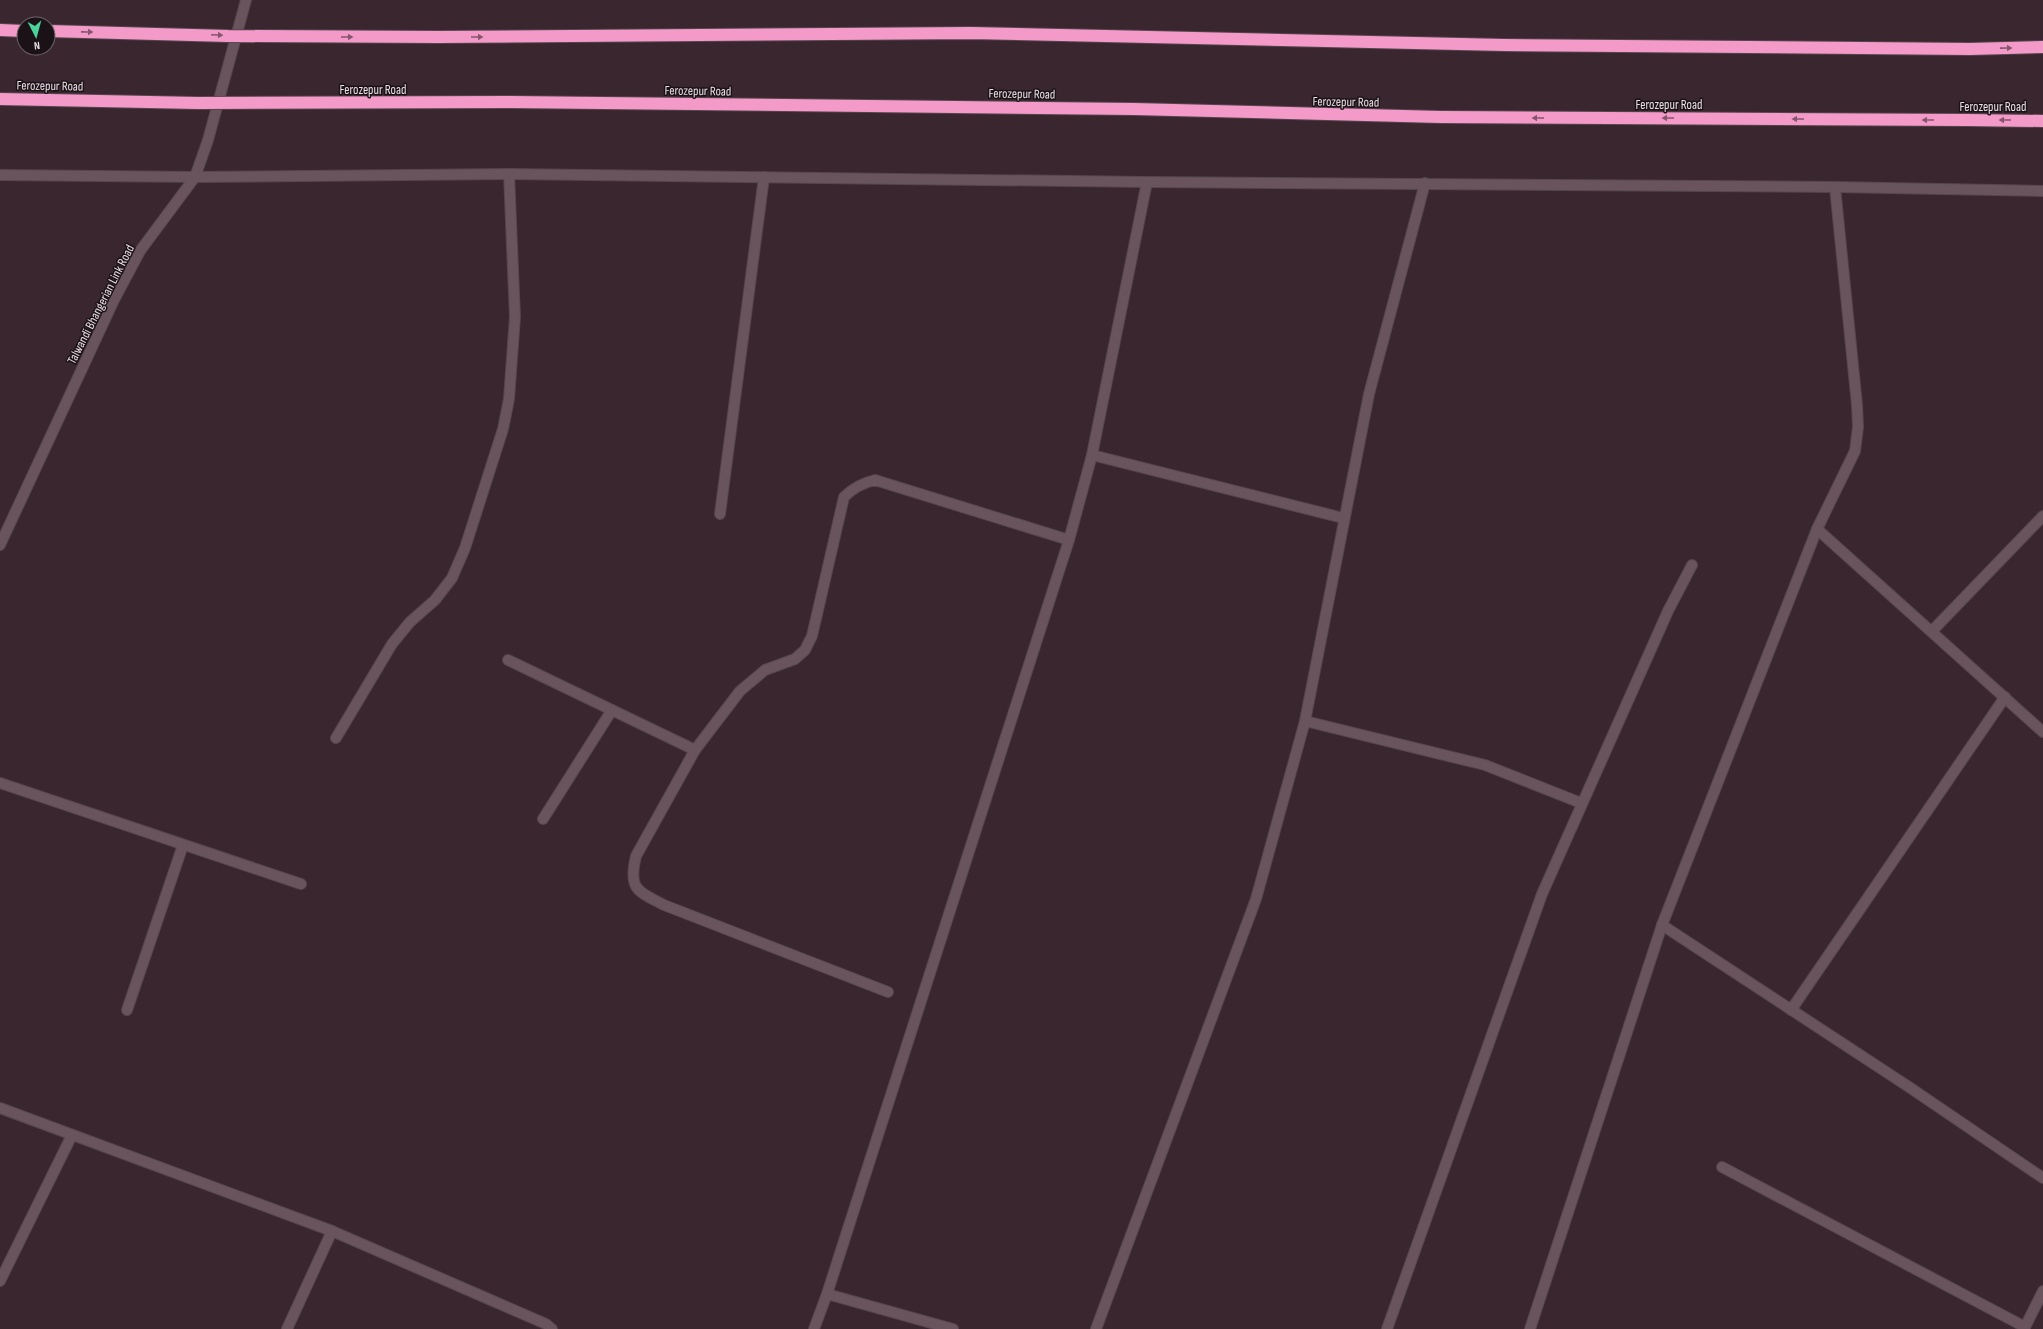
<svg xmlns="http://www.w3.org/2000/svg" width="2043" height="1329" viewBox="0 0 2043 1329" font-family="'Sofia Sans Condensed',sans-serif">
	<rect width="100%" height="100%" fill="#39262f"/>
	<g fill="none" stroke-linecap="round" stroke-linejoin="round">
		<defs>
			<g id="minor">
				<path d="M0,175L195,177L509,174L1147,182L1835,187L2043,191"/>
				<path d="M1092,455L1343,518"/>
				<path d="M720,514L764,177"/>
				<path d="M1817,529L2043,732"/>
				<path d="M0,545L114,300L140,251L195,177L208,140L246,0"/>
				<path d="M1932,631L2043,516"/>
				<path d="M508,660L695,750"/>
				<path d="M1305,721L1485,765L1581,803"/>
				<path d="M336,738L392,644L410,622L435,600L452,578L465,548L503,429L509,399L515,317L509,174"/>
				<path d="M0,783L301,884"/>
				<path d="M543,819L612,710"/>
				<path d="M1662,925L1909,1087L2043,1178"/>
				<path d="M888,992L664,905C637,891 628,889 636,856L695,750L740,691L765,670L795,659L805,650L812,636L844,497C853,488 862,483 875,480L1069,540"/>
				<path d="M127,1010L183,845"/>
				<path d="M1791,1010L2005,697"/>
				<path d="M0,1108L332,1231L546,1324L552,1329"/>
				<path d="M1722,1167L2025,1327"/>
				<path d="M0,1281L72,1135"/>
				<path d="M287,1329L332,1231"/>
				<path d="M814,1329L827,1294"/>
				<path d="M953,1329L827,1294L1069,540L1092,455L1147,182"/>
				<path d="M1096,1329L1256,899L1305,721L1369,394L1425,183"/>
				<path d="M1387,1329L1542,894L1668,611L1692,565"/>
				<path d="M1530,1329L1662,925L1817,529L1855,451L1858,427L1857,405L1835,187"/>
				<path d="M2024,1329L2043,1291"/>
			</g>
			<g id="highway">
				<path d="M0,30L24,31"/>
				<path d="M1970,49L2043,47"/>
				<path d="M1967,120L2043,121"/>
			</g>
		</defs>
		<use href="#minor" stroke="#55454d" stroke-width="12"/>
		<use href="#highway" stroke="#55454d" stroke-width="14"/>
		<use href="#minor" stroke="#69545e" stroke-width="10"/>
		<use href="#highway" stroke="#f39ac8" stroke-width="12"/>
		<defs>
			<g id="highway-bridge">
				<path d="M48,31L228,36L439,37L971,33L1504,45L1970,49"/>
				<path d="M0,99L198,103L510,102L1134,109L1441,117L1967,120"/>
			</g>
		</defs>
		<use href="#highway-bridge" stroke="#55454d" stroke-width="14" stroke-linecap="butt"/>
		<use href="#highway-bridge" stroke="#f39ac8" stroke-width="12"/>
	</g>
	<defs><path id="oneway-solid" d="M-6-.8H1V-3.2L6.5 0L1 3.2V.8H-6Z"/></defs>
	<g fill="#86566f">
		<use href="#oneway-solid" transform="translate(87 32) rotate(1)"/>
		<use href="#oneway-solid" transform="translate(217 35) rotate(2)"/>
		<use href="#oneway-solid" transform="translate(347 37)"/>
		<use href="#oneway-solid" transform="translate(477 37)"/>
		<use href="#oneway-solid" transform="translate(2006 48) rotate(-1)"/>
		<use href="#oneway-solid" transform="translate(1538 118) rotate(-180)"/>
		<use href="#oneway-solid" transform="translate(1668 118) rotate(-180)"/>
		<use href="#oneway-solid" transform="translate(1798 119) rotate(-180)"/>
		<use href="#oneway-solid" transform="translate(1928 120) rotate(-180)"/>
		<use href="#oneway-solid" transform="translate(2005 120) rotate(-180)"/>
	</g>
	<g text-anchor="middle" stroke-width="3" stroke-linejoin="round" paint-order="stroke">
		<g font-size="13" fill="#ede0e6" stroke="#1a1216">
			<text transform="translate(50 85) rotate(1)" y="5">Ferozepur Road</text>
			<text x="373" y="94">Ferozepur Road</text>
			<text transform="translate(698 90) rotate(1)" y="5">Ferozepur Road</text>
			<text transform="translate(1022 93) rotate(1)" y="5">Ferozepur Road</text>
			<text transform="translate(1346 101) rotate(1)" y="5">Ferozepur Road</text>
			<text x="1669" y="109">Ferozepur Road</text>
			<text x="1993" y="111">Ferozepur Road</text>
			<text transform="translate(100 304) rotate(-63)" y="5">Talwandi Bhangerian Link Road</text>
		</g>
	</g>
	<g transform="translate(36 36) rotate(174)"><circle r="19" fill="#1a1216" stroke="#6e6469"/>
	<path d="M0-3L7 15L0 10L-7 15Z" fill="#4dd39a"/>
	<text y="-6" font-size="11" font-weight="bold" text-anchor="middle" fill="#ede0e6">N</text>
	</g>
</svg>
